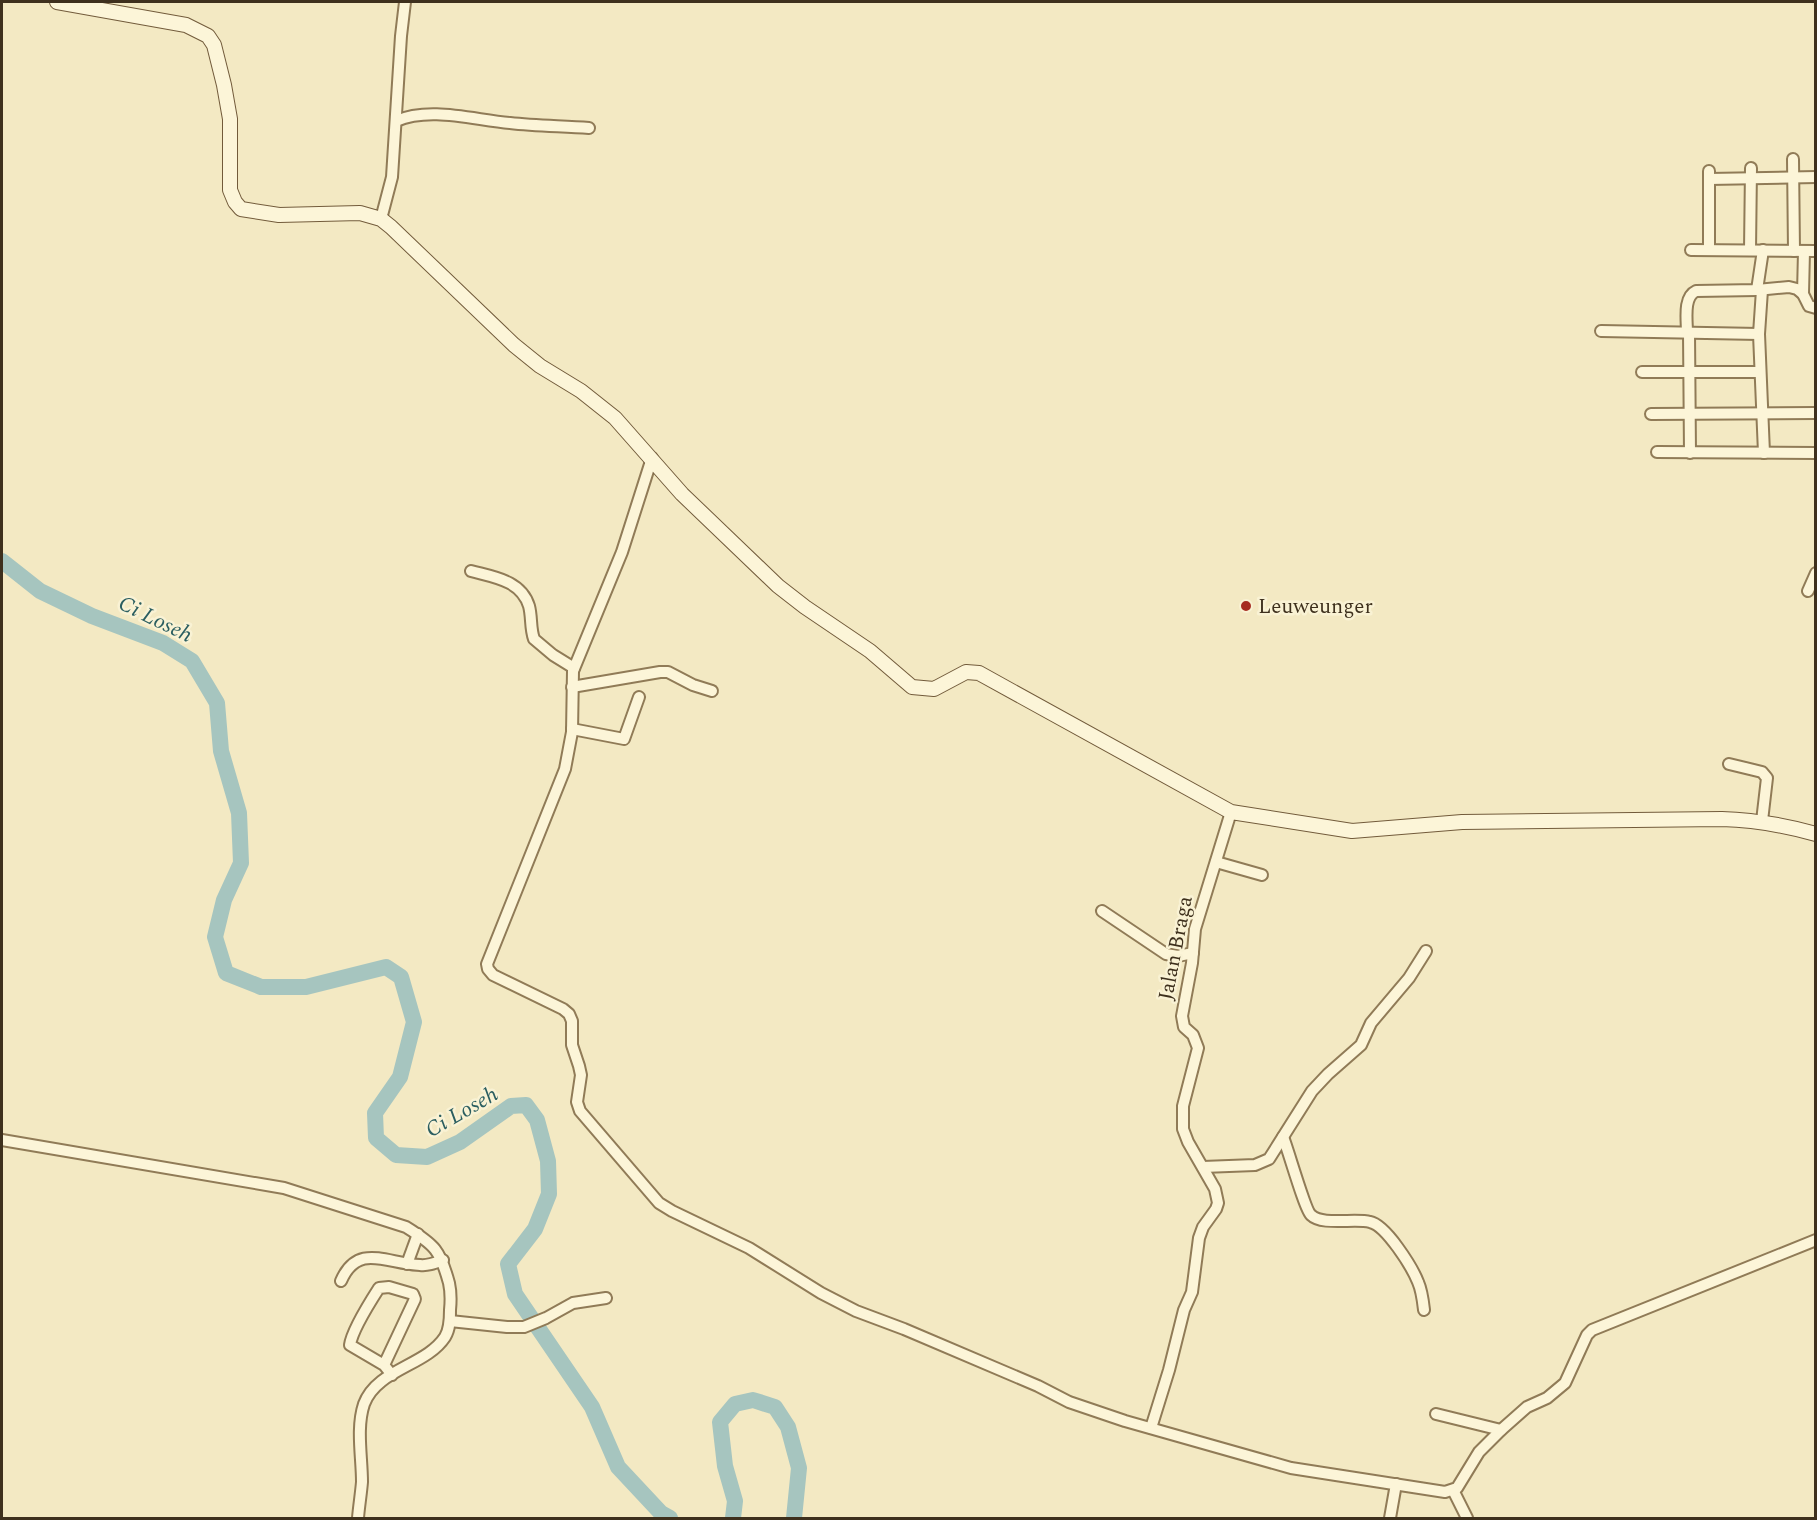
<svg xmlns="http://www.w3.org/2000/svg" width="1817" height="1520" viewBox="0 0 1817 1520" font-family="Spectral,serif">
	<rect width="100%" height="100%" fill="#f3e9c3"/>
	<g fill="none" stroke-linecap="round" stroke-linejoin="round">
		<g stroke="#a6c5bf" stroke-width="16">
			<path d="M2,561L40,591L92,616L163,643L192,661L217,703L221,751L239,813L241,863L224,900L215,937L226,973L261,987H306L386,967L401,977L414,1022L400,1077L375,1113L376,1138L396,1155L427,1157L460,1142L511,1106L526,1105L537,1120L548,1161L549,1194L535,1229L508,1264L515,1294L592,1407L618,1467L661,1513L670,1518"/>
			<path d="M733,1518L735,1501L725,1466L720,1422L735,1404L753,1400L775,1407L788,1427L799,1468L794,1518"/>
		</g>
		<defs>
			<g id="street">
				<path d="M396,121C430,106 474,120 510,123C536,126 563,126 589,128"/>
				<path d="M1793,159L1794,251"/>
				<path d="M1709,179L1816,177"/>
				<path d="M381,219L392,177L401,36L405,2"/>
				<path d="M1691,250L1816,251"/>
				<path d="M1709,250V171"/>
				<path d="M1750,250L1751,168"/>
				<path d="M1757,290L1763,250"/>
				<path d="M1803,294L1804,251"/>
				<path d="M1601,331L1759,334L1762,290"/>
				<path d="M1687,333C1687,320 1683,297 1696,291L1757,290L1789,287L1797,289L1803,294L1809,306L1816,308"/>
				<path d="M1689,333L1690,453"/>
				<path d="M1759,334L1764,453"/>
				<path d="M1642,372H1760"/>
				<path d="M1651,414L1816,413"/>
				<path d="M1657,452L1816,453"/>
				<path d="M652,458L622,552L573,671L572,732L565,769L487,964L488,969L493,975L563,1009L569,1014L572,1021V1045L579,1066L581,1075L577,1102L580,1111L659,1203L672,1211L749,1248L821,1293L856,1311L904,1329L1038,1386L1069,1402L1125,1421L1291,1468L1445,1492L1457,1488L1479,1452L1501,1430L1527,1407L1547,1398L1565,1383L1587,1335L1592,1330L1816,1240"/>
				<path d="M471,571C493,577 521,580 529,606C532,617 530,628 534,639L553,655L574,668"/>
				<path d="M1808,591L1816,573"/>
				<path d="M572,687L660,672H668L693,685L712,691"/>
				<path d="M572,729L624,739L639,697"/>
				<path d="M1729,764L1762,772L1767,778L1762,821"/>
				<path d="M1216,862L1262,875"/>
				<path d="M1102,911L1166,954L1178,956L1193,953"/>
				<path d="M1283,1137C1288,1149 1305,1210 1311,1215C1322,1226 1355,1218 1370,1222C1386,1225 1412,1267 1418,1282C1422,1291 1423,1301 1424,1310"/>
				<path d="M2,1140L284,1188L406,1227C435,1245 440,1250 449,1283C451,1292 451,1300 450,1310C450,1319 450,1329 445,1337C426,1366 377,1369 364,1404C356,1428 362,1457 362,1482C361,1494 359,1506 358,1518"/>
				<path d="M1203,1167L1255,1165L1269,1159L1312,1091L1328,1074L1361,1045L1371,1023L1409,978L1426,951"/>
				<path d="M407,1264L418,1234"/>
				<path d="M341,1281C358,1242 387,1264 420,1265C428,1266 435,1263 443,1260"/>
				<path d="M450,1321L507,1327H524L546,1318L573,1303L606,1298"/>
				<path d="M384,1365L415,1299L413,1294L389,1287L379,1288C370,1302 352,1330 350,1345L384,1365L392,1375"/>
				<path d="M1436,1414L1501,1430"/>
				<path d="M1151,1428L1169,1370L1184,1310L1192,1292L1199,1238L1203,1227L1216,1209L1218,1203L1215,1189L1188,1142L1183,1129V1106L1198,1048L1193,1035L1184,1027L1182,1016L1192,963L1195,929L1231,812"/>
				<path d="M1453,1490L1467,1518"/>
				<path d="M1390,1518L1396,1484"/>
			</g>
			<path id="secondary" d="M57,2L186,25L208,36L214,45L224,85L230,119V190L235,202L241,209L279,215L360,213L381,219L391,227L514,345L540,366L581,391L615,418L682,494L778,586L805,607L870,651L912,687L934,689L966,672L979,673L1231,812L1352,831L1462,822L1722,819C1754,820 1784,825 1816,834"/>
		</defs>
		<use href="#street" stroke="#907b57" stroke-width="14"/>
		<use href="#secondary" stroke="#725b3b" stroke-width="16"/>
		<use href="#street" stroke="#fcf5d8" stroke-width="10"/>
		<use href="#secondary" stroke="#fcf5d8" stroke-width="14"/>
	</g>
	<circle fill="#a62c20" stroke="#f9f2d4" stroke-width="2" cx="1246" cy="606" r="6"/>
	<g text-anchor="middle" stroke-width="5" stroke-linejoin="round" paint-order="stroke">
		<g font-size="21" fill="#3e301d" stroke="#f9f2d4" text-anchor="start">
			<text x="1258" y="613">Leuweunger</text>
		</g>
		<g font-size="21" fill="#3e301d" stroke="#f9f2d4">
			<text transform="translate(1175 948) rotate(-79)" y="7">Jalan Braga</text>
		</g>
		<g font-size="22" font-style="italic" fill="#2b5e60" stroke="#f9f2d4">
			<text transform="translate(156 618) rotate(26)" y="8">Ci Loseh</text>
			<text transform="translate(461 1111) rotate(-30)" y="8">Ci Loseh</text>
		</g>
	</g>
	<rect width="1817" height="1520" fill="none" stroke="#3e301d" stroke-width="6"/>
</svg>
